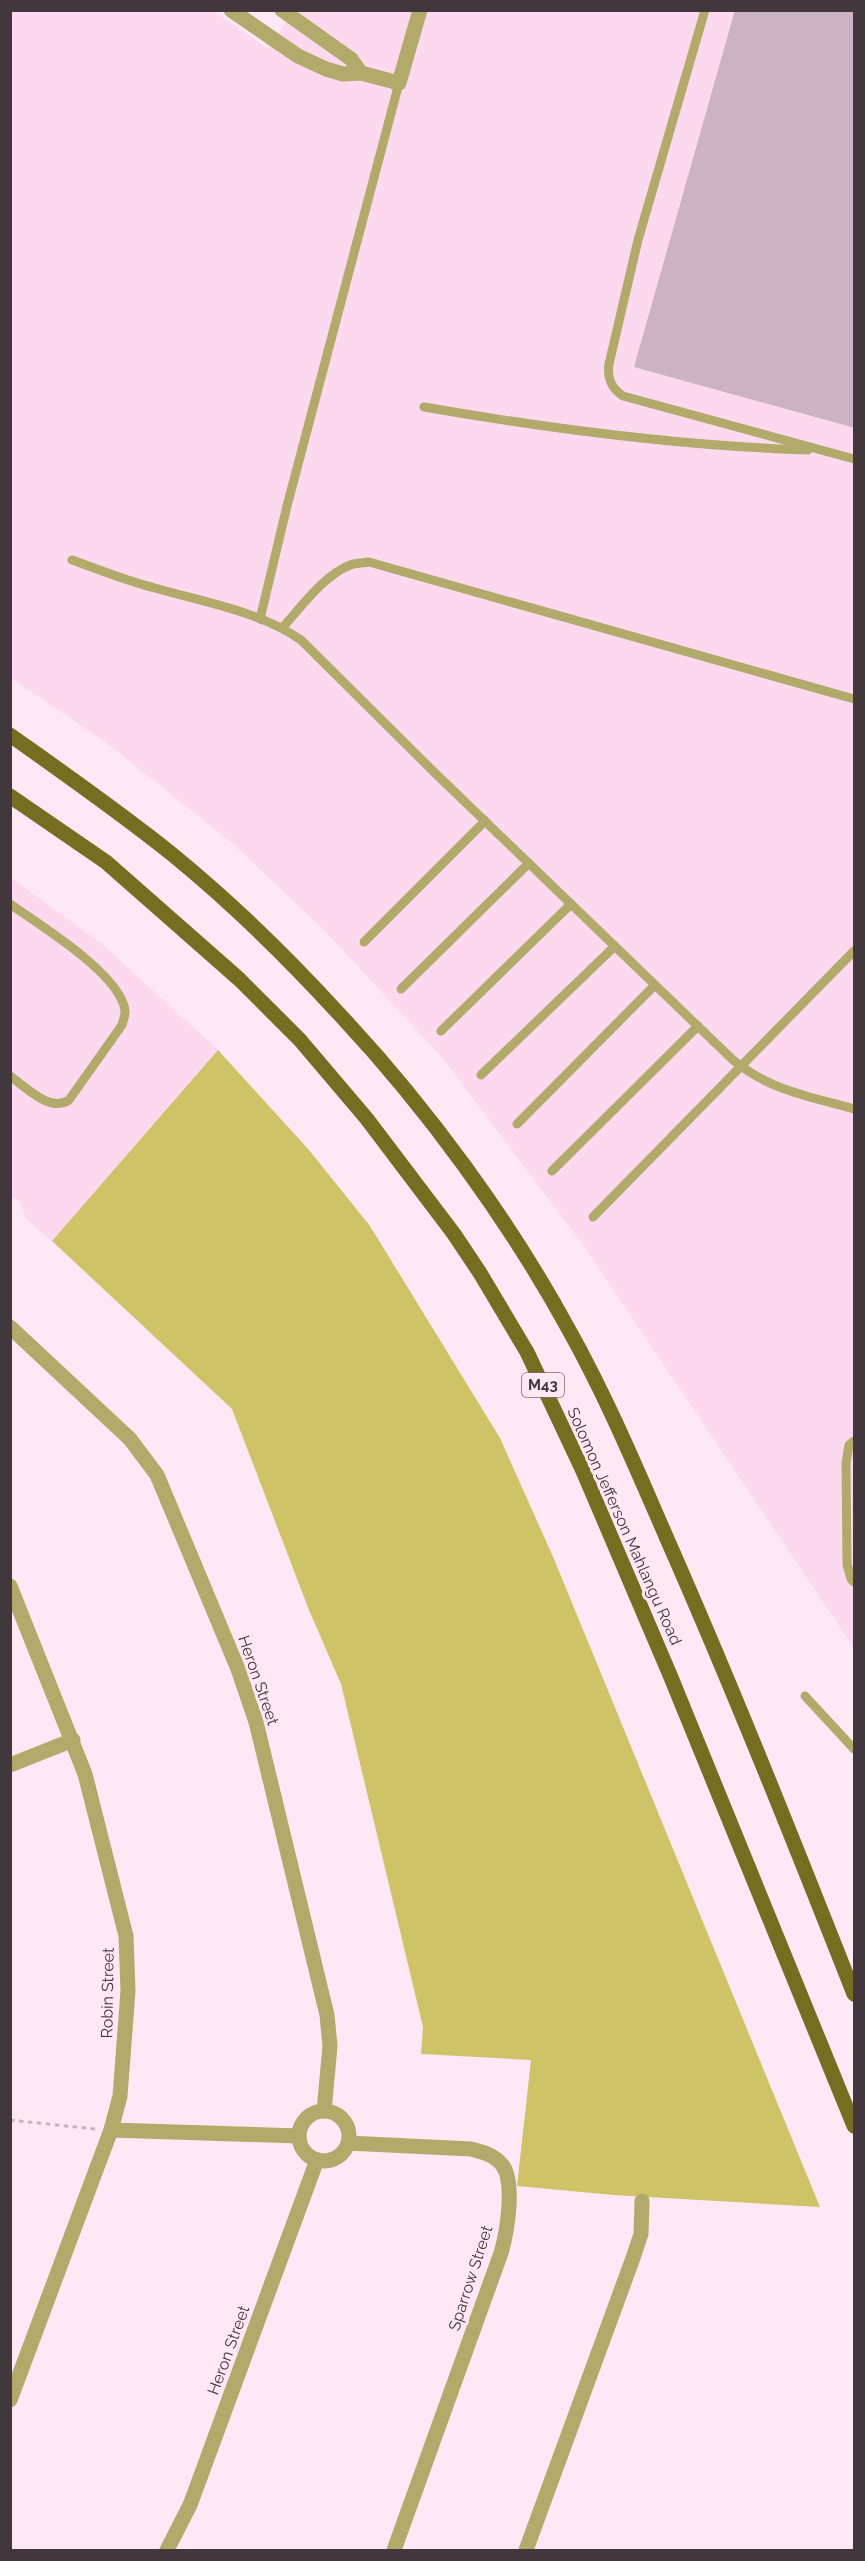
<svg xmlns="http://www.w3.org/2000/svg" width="865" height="2561" viewBox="0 0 865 2561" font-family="Raleway,sans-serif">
	<rect width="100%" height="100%" fill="#fee8f5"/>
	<g fill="#fcd9ef">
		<path d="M326,10L854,11V1648L582,1243L442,1057L324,930L232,843L104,741L11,678L10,11H214L268,49L294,11H316L320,14Z"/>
		<path d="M10,877L102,944L218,1050L52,1241L26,1219L21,1203L11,1196Z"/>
	</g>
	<path fill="#cfc367" d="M218,1050L309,1150L370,1226L500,1438L554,1559L820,2207L613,2195L517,2186L531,2060L421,2054L423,2027L341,1684L309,1610L232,1409L52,1241Z"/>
	<path fill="#ccb2c2" d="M735,10H855V428L634,367Z"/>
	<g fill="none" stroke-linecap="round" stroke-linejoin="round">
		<path stroke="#c5b3bd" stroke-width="3" stroke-dasharray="4.5 4.5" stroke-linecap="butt" d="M10,2120L95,2129"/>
		<g stroke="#b2aa6a" stroke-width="9">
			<path d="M705,10L638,240L609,364C607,378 611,388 623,396L854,459"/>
			<path d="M424,407C551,429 679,446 808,450"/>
			<path d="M72,560C100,570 127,581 155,588C203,602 259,611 301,640L435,773L733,1060C771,1091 809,1096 854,1109"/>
			<path d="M260,619L287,506L399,83"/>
			<path d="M283,627C302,606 323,576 350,565C356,563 363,563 369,562L854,699"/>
			<path d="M10,904C41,926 110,968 123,1003C127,1011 124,1018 122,1025L69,1100C50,1113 26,1087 10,1076"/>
			<path d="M364,942L485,821"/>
			<path d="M401,989L529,863"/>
			<path d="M441,1031L571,904"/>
			<path d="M481,1075L615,946"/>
			<path d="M517,1124L655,985"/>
			<path d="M552,1171L698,1026"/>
			<path d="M593,1217L854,951"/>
			<path d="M854,1441L849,1445L846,1463L847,1564L851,1579L854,1582"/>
			<path d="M805,1696L854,1749"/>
		</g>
		<g stroke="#b2aa6a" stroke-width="15">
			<path d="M231,10L298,56L326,69L343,74L361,73L399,83L420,10"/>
			<path d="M282,10L351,59L361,73"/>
			<path d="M10,1327L130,1439L157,1475L238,1669L256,1722L327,2015L330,2046L324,2111"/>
			<path d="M10,1586L85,1774L126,1936L128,1991L120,2096L111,2130L10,2400"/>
			<path d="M10,1765L73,1740"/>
			<circle cx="324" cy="2136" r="25"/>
			<path d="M111,2130L299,2136"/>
			<path d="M348,2143L471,2149C483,2152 495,2155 503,2166C515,2184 507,2233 501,2253L394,2550"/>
			<path d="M167,2550L190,2505L317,2160"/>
			<path d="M526,2550L633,2258L641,2234L642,2201"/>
		</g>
		<g stroke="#776d21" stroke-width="15">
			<path d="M10,735C65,774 121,813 173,855C233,904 289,959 341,1016C427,1108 509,1220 569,1330C607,1398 637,1470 668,1541C734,1691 794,1842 854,1994"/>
			<path d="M10,796L106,862L239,979L300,1040L367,1119L454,1234L480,1273L527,1352L583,1471L670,1675L854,2126"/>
		</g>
	</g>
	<g text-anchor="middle" stroke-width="6" stroke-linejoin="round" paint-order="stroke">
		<rect fill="#fee8f5" stroke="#7a6c74" stroke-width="1.5" x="522" y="1373" width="42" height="24" rx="4.5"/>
		<g font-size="15" font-weight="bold" fill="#42373d">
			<text x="543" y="1390">M43</text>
		</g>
		<g font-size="16" fill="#42373d" stroke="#fee8f5">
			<text transform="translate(625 1526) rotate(66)" y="6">Solomon Jefferson Mahlangu Road</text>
			<text transform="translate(259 1680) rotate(71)" y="6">Heron Street</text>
			<text transform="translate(107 1993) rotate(-89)" y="6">Robin Street</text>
			<text transform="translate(470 2278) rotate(-72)" y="6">Sparrow Street</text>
			<text transform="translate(228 2350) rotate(-70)" y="6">Heron Street</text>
		</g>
	</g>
	<rect width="865" height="2561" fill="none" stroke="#42373d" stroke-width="24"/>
</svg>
